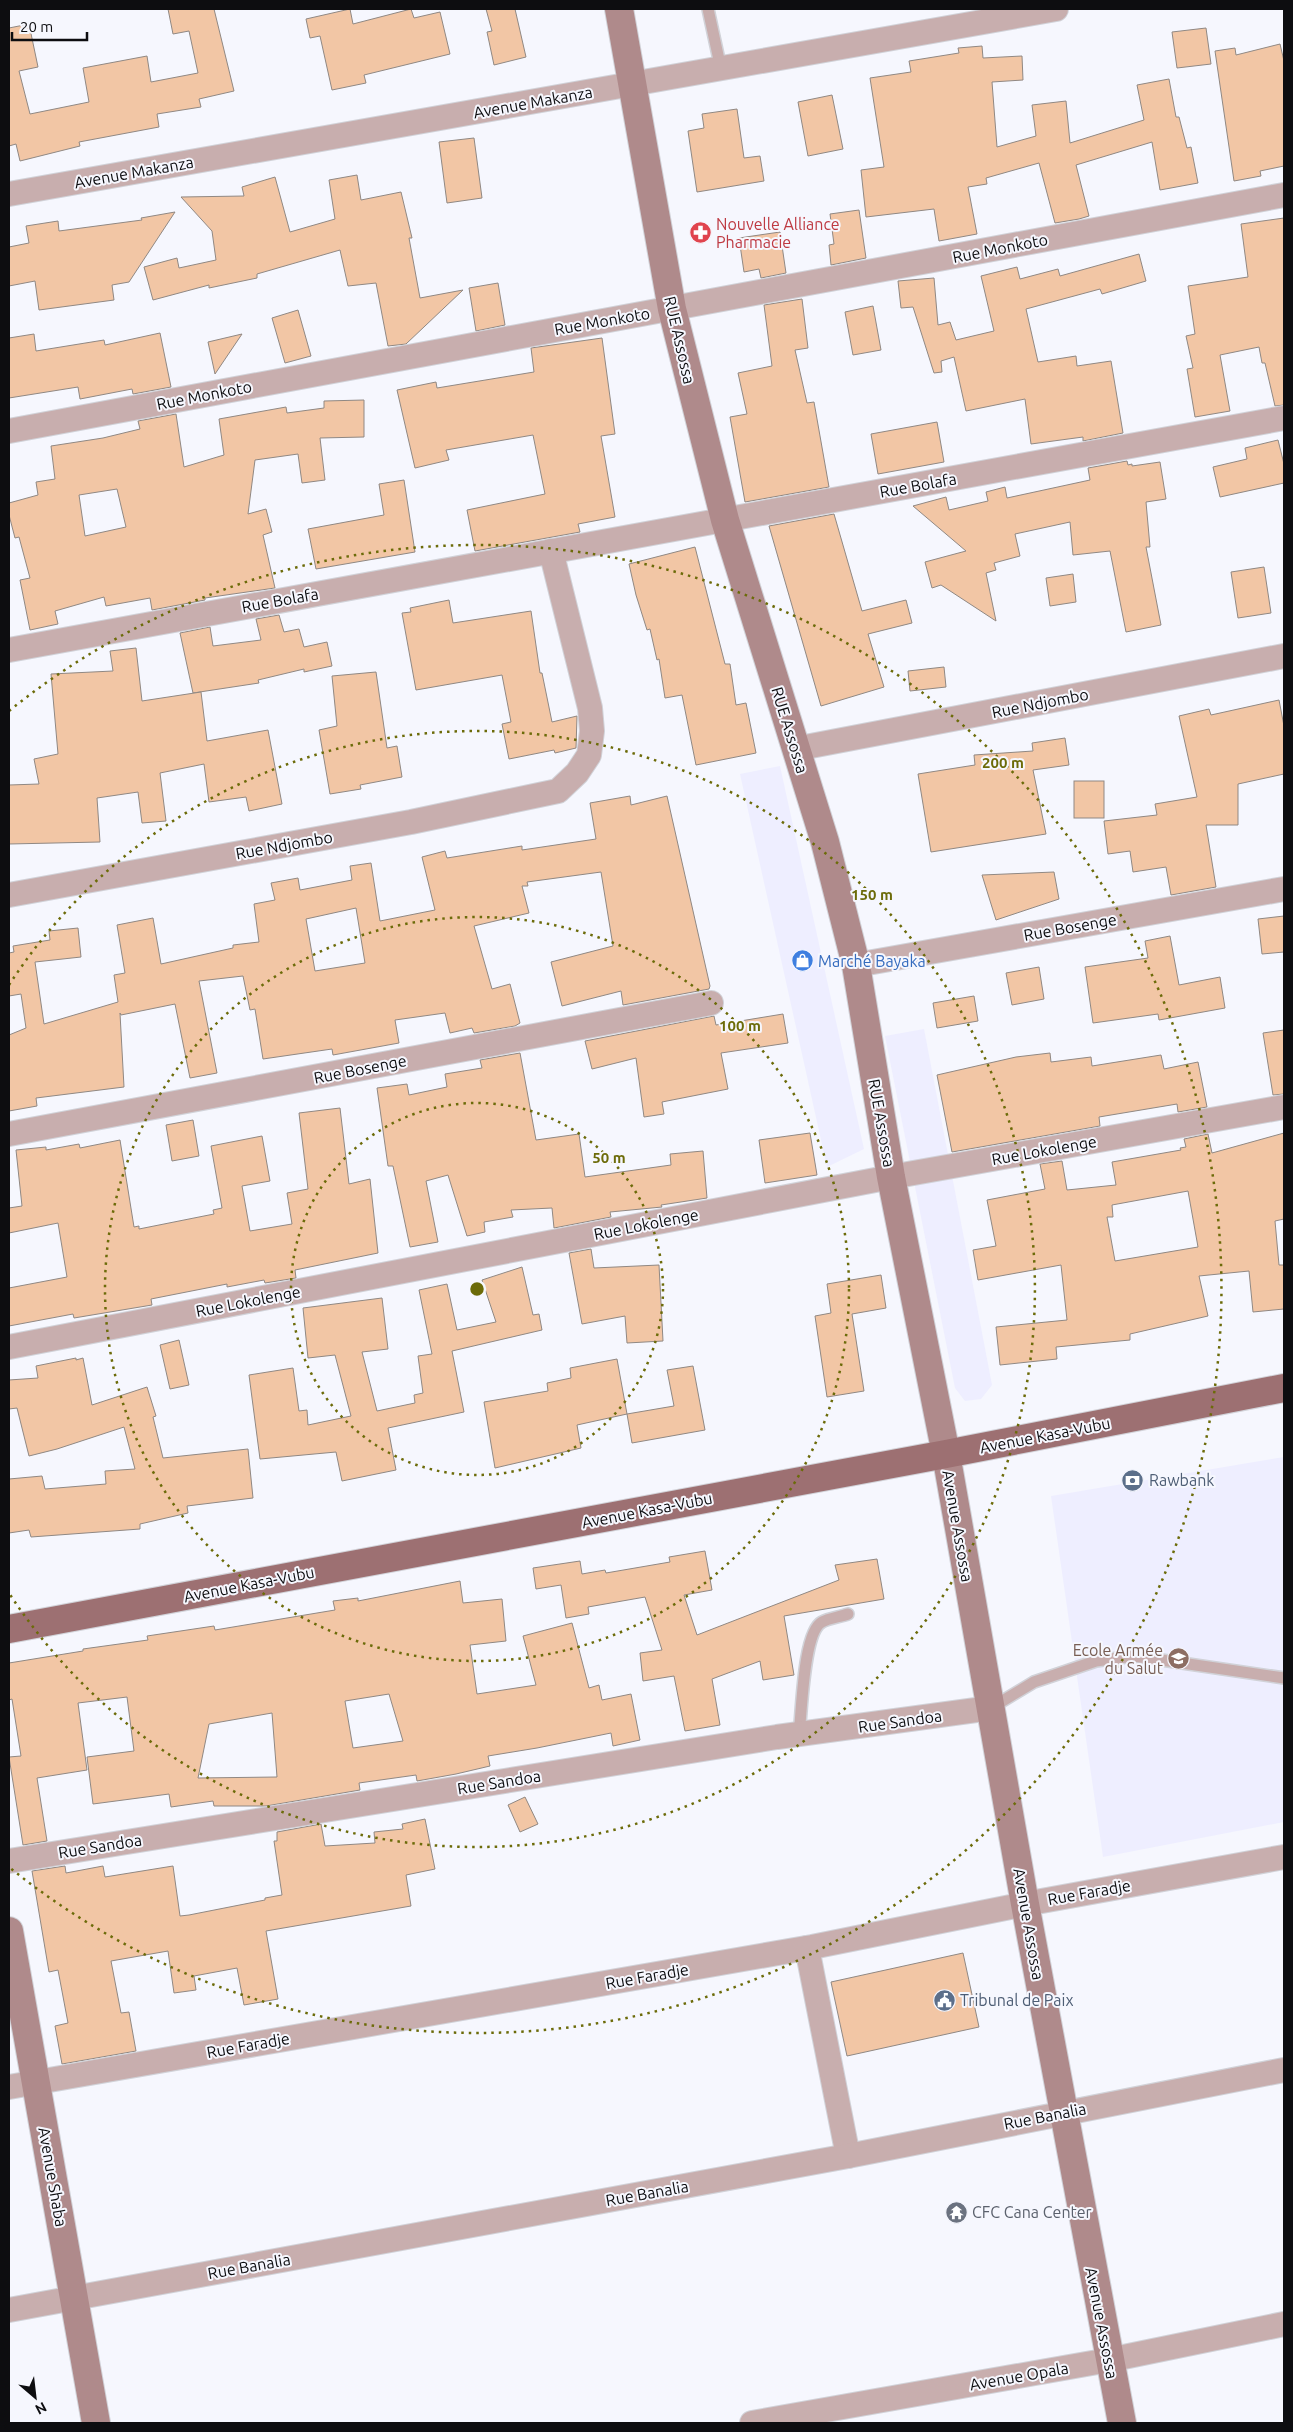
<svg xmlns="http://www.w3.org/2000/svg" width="1293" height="2432" viewBox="0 0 1293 2432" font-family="Ubuntu,sans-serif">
	<rect width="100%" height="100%" fill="#f6f7fe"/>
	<g fill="#eef">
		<path d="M780,766L864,1149L827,1167L740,774Z"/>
		<path d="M924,1029L992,1385L981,1399L965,1401L955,1388L885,1036Z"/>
		<path d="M1284,1457V1822L1103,1857L1051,1496Z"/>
	</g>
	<g fill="#f2c6a5" stroke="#908883" fill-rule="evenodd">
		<path d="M168,9H214L234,91L199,99L201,107L157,114L159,127L79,142L80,146L20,161L16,144L9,146V28L29,24L38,67L19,71L30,114L89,102L83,68L147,56L151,82L198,73L189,31L173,34Z"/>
		<path d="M350,9L353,24L411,9L414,18L440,12L450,54L364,75L366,83L332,90L320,36L310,38L306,19Z"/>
		<path d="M486,9H515L526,57L494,65L487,32L492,31Z"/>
		<path d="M1206,28L1211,64L1177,68L1172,32Z"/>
		<path d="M1280,44L1284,61V166L1260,171L1261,176L1234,181L1215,51L1235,48L1236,55Z"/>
		<path d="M982,46L983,58L1022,56L1023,80L992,82L997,147L1036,136L1032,105L1066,101L1070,143L1144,120L1137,85L1169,79L1176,117H1179L1187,148L1191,147L1198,183L1160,190L1152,142L1076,165L1089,216L1079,219L1055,223L1039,163L986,178L987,184L968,187L977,234L939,241L934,209L866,217L861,170L884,167L870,78L911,72L909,61L959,53L958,48Z"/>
		<path d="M832,95L843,149L808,156L798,102Z"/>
		<path d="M737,109L744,158L760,156L764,181L697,192L688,131L704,128L702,114Z"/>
		<path d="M474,138L482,198L447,203L439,142Z"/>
		<path d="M357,175L361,200L401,192L412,238H409L420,298L463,290L406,344L388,346L376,283L348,286L340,250L257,274V278L209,288V285L153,300L144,267L177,258L179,268L216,260L212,231L181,197L244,196L242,187L275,177L290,232L335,219L329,180Z"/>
		<path d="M859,210L866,258L831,265L829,245L834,244L830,214Z"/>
		<path d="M175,212L129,282L112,285L114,300L39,310L35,281L9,286V247L29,243L26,226L58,221L59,231L142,220L141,218Z"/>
		<path d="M1284,218V405L1275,406L1265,363H1262L1259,347L1220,355L1230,411L1195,417L1187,369L1193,368L1186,336L1195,334L1188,286L1248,277L1241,224Z"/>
		<path d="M780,232L786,273L761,278L759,269L744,272L739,238Z"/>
		<path d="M1139,254L1146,281L1102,294L1100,289L1026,309L1038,362L1076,356L1077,366L1111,361L1123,433L1083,441V437L1031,444L1025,399L966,411L954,357L941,361L942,372L934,373L913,307L901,308L898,281L934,278L938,325L950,322L956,340L994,331L981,276L1017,267L1020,279L1058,269L1060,276Z"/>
		<path d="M498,283L505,325L476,331L469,288Z"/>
		<path d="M802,299L808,348L795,350L807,403L814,402L829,487L745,502L730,417L747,414L738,373L772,366L764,305Z"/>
		<path d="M873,306L881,350L853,355L845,312Z"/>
		<path d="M298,310L311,356L285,363L272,318Z"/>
		<path d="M160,333L171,387L133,394L132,389L80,399L78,387L9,398V338L34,334L36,351L104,340L105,345Z"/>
		<path d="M242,334L215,374L208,342Z"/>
		<path d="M602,338L615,434L601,436L615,517L578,524L580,532L475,551L467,510L545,494L533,435L446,450L449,460L415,468L397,390L436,382L437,388L534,372L531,348Z"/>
		<path d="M364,400V437L320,438L325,480L302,483L298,454L255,460L248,514L266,509L272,532L263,535L275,588L205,598V600L152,610L150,598L106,606L104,597L55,611L58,624L30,630L20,580L30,578L19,537L15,538L9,515V503L38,495L36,482L55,479L51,446L103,438L140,429L138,421L176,414L184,467L224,455L219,419L286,407L287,413L324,408V401ZM117,489L126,527L85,536L79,495Z"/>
		<path d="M937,422L944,462L878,474L871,434Z"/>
		<path d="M1278,440L1284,464V483L1220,497L1213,467L1247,459L1245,448Z"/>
		<path d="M1127,461L1128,465L1132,464V466L1160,462L1166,499L1146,502L1150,547H1146L1161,625L1126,632L1110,551L1073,555L1070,522L1015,534L1020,556L994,563L996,570L986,573L996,621L941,585L932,588L925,562L966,551L913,506L946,497L949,510L988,501L986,492L1005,487L1007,498L1090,480L1088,468Z"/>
		<path d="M404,480L415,552L316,569L308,529L384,515L379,484Z"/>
		<path d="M834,514L862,611L906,600L912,623L868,634L884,687L821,706L769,526Z"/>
		<path d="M695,547L725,664H730L736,705L746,703L756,753L696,765L682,695L665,698L659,659L657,660L650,629L647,630L636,595L629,564Z"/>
		<path d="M1264,567L1271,613L1238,618L1231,572Z"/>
		<path d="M1073,574L1076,602L1050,606L1046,578Z"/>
		<path d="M449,600L453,623L531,611L540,673H542L552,722L577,716L576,748L555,753L554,750L509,759L502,724L511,722L502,675L416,690L402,613L411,612L410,608Z"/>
		<path d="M279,615L284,632L299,629L304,647L327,642L332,666L304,672V669L258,680L259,683L193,693L180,633L210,627L213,646L261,640L256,619Z"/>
		<path d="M136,648L142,701L201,692L207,741L268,730L282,804L249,811L246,797L209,802L204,764L160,773L166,821L142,823L138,792L97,798L100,842L9,844V785L39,784L34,759L58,754L51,674L113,671L110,651Z"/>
		<path d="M944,667L946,687L910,691L908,671Z"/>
		<path d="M376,672L387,748L397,746L402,777L360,785L361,789L330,794L319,730L337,726L332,676Z"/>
		<path d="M1279,700L1284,726V774L1238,784V825H1206L1216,887L1171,895L1166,867L1133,872L1130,851L1108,854L1104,821L1157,815L1155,804L1197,797L1179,716L1209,709L1211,715Z"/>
		<path d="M1065,738L1069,765L1033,770L1046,834L931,852L918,774L975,765L974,755L1033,751L1032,743Z"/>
		<rect x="1074" y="781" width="30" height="37"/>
		<path d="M630,796L631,805L667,796L710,986L709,989L623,1005L621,991L562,1006L551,962L613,946L601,872L527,882L528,886H522L529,913L474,926L492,989L510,984L520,1023L515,1026L474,1033L472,1028L450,1033L445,1013L395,1020L399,1043L333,1055L332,1049L263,1059L255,1009L250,1010L243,976L199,981L217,1073L190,1078L175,1004L121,1015L120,1013L124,1087L36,1098L37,1106L9,1111V1035L26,1028L21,994L9,996V953L14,952L13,946L50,940L49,931L78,928L81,957L35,962L44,1024L118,1002L114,975L125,973L117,925L153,918L161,964L233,948V945L259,942L254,904L275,900L271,883L298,878L300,890L352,880L350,866L371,863L380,921L435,910L422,857L445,851L447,858L522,846V850L596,839L590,803ZM356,908L365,963L315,971L306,919Z"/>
		<path d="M1054,872L1059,899L996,920L982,875Z"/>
		<path d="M1284,916V952L1262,954L1258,919Z"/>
		<path d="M1170,936L1179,985L1220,977L1225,1008L1159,1020L1158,1014L1093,1023L1085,967L1148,958L1145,941Z"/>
		<path d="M1039,967L1044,999L1012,1005L1006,973Z"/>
		<path d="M974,996L978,1021L937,1028L933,1003Z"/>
		<path d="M783,1014L788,1043L721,1053L728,1089L662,1102L664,1114L644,1117L636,1058L592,1069L585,1041L714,1016L716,1025Z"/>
		<path d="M1284,1030V1094L1273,1095L1263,1033Z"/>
		<path d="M520,1053L536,1140L579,1134L585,1177L671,1165L670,1154L703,1151L707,1198L661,1205L662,1207L610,1212L611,1217L554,1228L552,1208L511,1210L513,1217L484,1222L485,1232L467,1236L448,1175L426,1181L438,1242L410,1247L393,1166H388L377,1088L407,1084L409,1095L447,1087L445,1074L482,1068L480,1060Z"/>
		<path d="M1050,1053L1051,1062L1091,1057L1092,1066L1161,1055L1164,1069L1198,1062L1207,1107L1178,1112L1177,1104L1099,1117L1100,1126L952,1152L937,1075L1016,1057Z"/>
		<path d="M340,1108L349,1184L370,1179L378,1253L295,1270L296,1278L265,1283L264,1280L227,1287V1284L151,1299L152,1305L74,1318L73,1314L9,1326V1288L67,1277L58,1223L9,1233V1208L22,1206L16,1150L46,1147V1150L79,1144L80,1148L120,1140L134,1227L139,1226V1229L214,1214L213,1210L222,1208L211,1146L262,1136L270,1181L242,1186L250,1231L292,1224L287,1193L308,1189L299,1113Z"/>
		<path d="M193,1120L199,1156L172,1161L166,1125Z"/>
		<path d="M810,1133L817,1175L765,1183L759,1140Z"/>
		<path d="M1284,1133V1219L1275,1221L1279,1265H1284V1309L1253,1312L1249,1271L1199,1276L1208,1316L1130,1334V1340L1056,1347L1057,1359L1000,1365L996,1327L1067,1320L1061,1265L978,1280L973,1250L996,1246L987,1200L1045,1189L1040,1164L1062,1161L1067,1190L1116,1185L1112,1162L1181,1150L1180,1148L1186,1147L1184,1139L1208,1134L1212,1153ZM1188,1191L1198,1247L1115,1261L1107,1217H1113L1112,1205Z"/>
		<path d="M591,1249L594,1268L659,1265L663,1341L627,1343L625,1316L582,1324L569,1253Z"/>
		<path d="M522,1267L533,1315L539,1314L542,1330L452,1351L464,1412L388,1428L396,1470L342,1481L336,1452L260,1459L249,1375L293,1368L299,1411L307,1410L308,1425L351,1416L335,1355L308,1358L303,1308L382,1298L388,1349L362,1352L377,1411L415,1403L414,1395L423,1393L418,1356L432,1354L419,1290L447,1284L457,1330L496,1322L482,1280Z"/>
		<path d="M881,1275L886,1308L852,1314L864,1391L827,1397L815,1316L831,1313L827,1284Z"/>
		<path d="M179,1340L189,1385L170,1389L160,1345Z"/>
		<path d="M76,1358V1360L83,1358L92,1405L147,1387L156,1416L153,1417L163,1458L248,1449L253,1498L187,1506L188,1513L140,1524V1529L31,1537L29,1530L9,1533V1479L42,1476L45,1489L106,1484L105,1471L135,1469L124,1427L57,1449L29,1456L17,1408L9,1409V1380L38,1378L36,1366Z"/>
		<path d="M617,1359L627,1414L577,1425L581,1448L495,1468L484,1402L548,1391L547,1383L571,1378L570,1368Z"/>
		<path d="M693,1366L705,1430L632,1443L627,1414L674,1406L667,1370Z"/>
		<path d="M705,1551L712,1590L684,1595L697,1635L839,1580L835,1565L877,1559L884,1599L784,1616L794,1675L763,1680L760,1661L712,1679L720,1725L685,1731L674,1676L643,1681L640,1653L662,1650L645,1597L588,1607L589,1614L566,1618L561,1585L536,1589L533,1568L580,1561L582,1574L605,1570L606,1573L670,1562L669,1557Z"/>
		<path d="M460,1581L463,1603L502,1599L506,1641L470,1645L477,1694L536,1685L523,1636L572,1623L589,1688L599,1685L602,1700L631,1694L640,1740L613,1746L611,1733L537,1748L488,1756L490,1766L456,1774L417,1781L416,1775L359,1783L360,1790L266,1806H214L213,1801L171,1807L169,1794L93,1804L87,1757L134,1751L127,1697L78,1703L87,1770L37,1778L47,1841L23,1845L9,1757L21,1756L12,1699L9,1700V1663L83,1651V1649L148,1640L147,1636L214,1626L215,1630L335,1610L333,1601L358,1598V1601ZM389,1694L403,1741L353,1748L345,1701ZM272,1713L277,1777L198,1778L209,1724Z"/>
		<path d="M525,1797L538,1824L520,1832L508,1805Z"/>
		<path d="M425,1819L435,1869L406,1875L411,1906L266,1931L278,1999L244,2005L237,1968L194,1976L196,1990L174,1993L168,1951L111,1961L121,2013L129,2012L136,2051L62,2064L55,2026L68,2023L58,1970L49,1972L32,1871L65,1866L66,1873L103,1866L105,1877L173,1866L180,1916L189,1915L265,1900V1898L282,1895L274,1841H277V1832L321,1824L325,1846L375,1843L374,1832L403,1829L402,1824Z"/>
		<path d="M963,1953L979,2027L847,2056L831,1982Z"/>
	</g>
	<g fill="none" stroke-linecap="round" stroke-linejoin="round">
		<defs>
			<g id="lane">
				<path d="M708,9L721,69"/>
				<path d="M991,1708L1034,1682L1096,1661L1134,1656L1284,1678"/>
				<path d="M799,1734C802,1712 803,1632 822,1622C829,1618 840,1617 848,1614"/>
			</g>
			<g id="street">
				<path d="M9,194L1056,9"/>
				<path d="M9,431L1284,195"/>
				<path d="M9,650L1284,418"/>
				<path d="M795,749L1284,656"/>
				<path d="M9,895L411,822L558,791L577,773L589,755L592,731L590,708L551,551"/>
				<path d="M856,965L1284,889"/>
				<path d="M9,1134L711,1003"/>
				<path d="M9,1347L891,1177L1284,1107"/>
				<path d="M9,1861L777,1737L991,1708"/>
				<path d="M807,1948L848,2156"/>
				<path d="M9,2087L812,1947L1025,1904L1284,1857"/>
				<path d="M9,2310L848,2156L1284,2070"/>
				<path d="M752,2423L1109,2360L1284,2324"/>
			</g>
			<g id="secondary">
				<path d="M619,9L672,309L725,520L825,842L856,965L891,1177L946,1454L1025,1904L1122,2423"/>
				<path d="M9,1931L96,2423"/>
			</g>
			<path id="primary" d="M9,1629L946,1454L1284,1388"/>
		</defs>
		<use href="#lane" stroke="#d1d2d8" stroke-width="14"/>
		<use href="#street" stroke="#d1d2d8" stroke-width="26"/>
		<use href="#secondary" stroke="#d1d2d8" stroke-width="30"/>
		<use href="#primary" stroke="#d1d2d8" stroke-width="30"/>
		<use href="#lane" stroke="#c8aeae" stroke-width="11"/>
		<use href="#street" stroke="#c8aeae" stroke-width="24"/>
		<use href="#secondary" stroke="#af8a8b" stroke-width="28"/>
		<use href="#primary" stroke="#9d7072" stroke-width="28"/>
	</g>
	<g fill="none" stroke="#6c6b09" stroke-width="2.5" stroke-dasharray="2.5 5">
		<circle cx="477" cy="1289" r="186"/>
		<circle cx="477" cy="1289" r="372"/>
		<path d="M9 985A558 558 0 1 1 9 1593"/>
		<path d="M9 711A744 744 0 1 1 9 1867"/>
	</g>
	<defs>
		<symbol id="pharmacy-disc" viewBox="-11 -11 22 22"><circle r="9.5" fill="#e0444e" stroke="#f6f7fe"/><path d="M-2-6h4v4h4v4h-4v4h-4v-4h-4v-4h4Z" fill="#fff"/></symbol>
		<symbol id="shop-disc" viewBox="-11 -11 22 22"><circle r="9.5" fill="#3f7fe0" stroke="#f6f7fe"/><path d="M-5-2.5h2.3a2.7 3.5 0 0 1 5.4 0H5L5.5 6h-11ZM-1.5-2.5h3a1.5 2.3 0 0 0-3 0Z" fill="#fff"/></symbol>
		<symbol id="bank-disc" viewBox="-11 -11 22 22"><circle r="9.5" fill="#5c6f8a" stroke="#f6f7fe"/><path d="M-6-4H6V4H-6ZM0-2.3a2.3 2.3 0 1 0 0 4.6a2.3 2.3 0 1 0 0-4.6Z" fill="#fff"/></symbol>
		<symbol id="school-disc" viewBox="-11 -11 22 22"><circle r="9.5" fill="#8d6e63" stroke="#f6f7fe"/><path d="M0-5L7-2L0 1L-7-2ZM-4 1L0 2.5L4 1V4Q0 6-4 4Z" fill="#fff"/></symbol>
		<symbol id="civic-disc" viewBox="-11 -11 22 22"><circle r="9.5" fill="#5c6f8a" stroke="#f6f7fe"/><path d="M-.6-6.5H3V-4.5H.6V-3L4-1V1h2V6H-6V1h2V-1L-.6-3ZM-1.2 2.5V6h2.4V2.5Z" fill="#fff"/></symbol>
		<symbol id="temple-disc" viewBox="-11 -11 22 22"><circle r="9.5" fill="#6b7280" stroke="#f6f7fe"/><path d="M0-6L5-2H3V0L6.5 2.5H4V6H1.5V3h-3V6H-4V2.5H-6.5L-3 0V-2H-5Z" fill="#fff"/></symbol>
	</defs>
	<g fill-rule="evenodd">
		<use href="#pharmacy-disc" x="688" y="220" width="25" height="25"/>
		<use href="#shop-disc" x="790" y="948" width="25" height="25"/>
		<use href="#bank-disc" x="1120" y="1468" width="25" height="25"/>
		<use href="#school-disc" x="1166" y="1646" width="25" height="25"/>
		<use href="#civic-disc" x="932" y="1988" width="25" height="25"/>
		<use href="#temple-disc" x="944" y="2200" width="25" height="25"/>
	</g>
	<g text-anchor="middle" stroke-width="4" stroke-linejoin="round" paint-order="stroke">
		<g font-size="16" fill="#0d0d10" stroke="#f6f7fe">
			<text transform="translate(533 102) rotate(-10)" y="6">Avenue Makanza</text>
			<text transform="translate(134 172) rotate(-10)" y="6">Avenue Makanza</text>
			<text transform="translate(1000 248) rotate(-11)" y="6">Rue Monkoto</text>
			<text transform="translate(602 321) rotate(-10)" y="6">Rue Monkoto</text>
			<text transform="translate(680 340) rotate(77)" y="6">RUE Assossa</text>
			<text transform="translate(204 395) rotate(-11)" y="6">Rue Monkoto</text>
			<text transform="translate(918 485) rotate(-10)" y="6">Rue Bolafa</text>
			<text transform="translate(280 600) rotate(-10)" y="6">Rue Bolafa</text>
			<text transform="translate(1040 703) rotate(-11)" y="6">Rue Ndjombo</text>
			<text transform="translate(790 730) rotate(73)" y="6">RUE Assossa</text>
			<text transform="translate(284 845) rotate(-10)" y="6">Rue Ndjombo</text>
			<text transform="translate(1070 927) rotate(-10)" y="6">Rue Bosenge</text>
			<text transform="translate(360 1069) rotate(-11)" y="6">Rue Bosenge</text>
			<text transform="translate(882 1123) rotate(80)" y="6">RUE Assossa</text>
			<text transform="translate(1044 1150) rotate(-10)" y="6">Rue Lokolenge</text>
			<text transform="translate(646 1224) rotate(-11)" y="6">Rue Lokolenge</text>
			<text transform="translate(248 1301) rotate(-11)" y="6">Rue Lokolenge</text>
			<text transform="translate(1045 1435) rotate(-11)" y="6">Avenue Kasa-Vubu</text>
			<text transform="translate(647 1510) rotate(-11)" y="6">Avenue Kasa-Vubu</text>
			<text transform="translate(958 1526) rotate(80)" y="6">Avenue Assossa</text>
			<text transform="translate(249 1584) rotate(-11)" y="6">Avenue Kasa-Vubu</text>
			<text transform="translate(900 1721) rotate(-8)" y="6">Rue Sandoa</text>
			<text transform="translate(499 1782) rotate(-9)" y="6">Rue Sandoa</text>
			<text transform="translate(100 1846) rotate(-9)" y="6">Rue Sandoa</text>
			<text transform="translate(1089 1892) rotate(-10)" y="6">Rue Faradje</text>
			<text transform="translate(1029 1924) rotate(80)" y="6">Avenue Assossa</text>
			<text transform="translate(647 1976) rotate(-10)" y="6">Rue Faradje</text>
			<text transform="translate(248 2045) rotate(-10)" y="6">Rue Faradje</text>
			<text transform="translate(1045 2116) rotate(-11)" y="6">Rue Banalia</text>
			<text transform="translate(53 2177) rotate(80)" y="6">Avenue Shaba</text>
			<text transform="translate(647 2193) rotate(-10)" y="6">Rue Banalia</text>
			<text transform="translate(249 2266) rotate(-10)" y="6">Rue Banalia</text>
			<text transform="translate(1102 2323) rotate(79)" y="6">Avenue Assossa</text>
			<text transform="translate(1019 2376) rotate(-10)" y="6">Avenue Opala</text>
		</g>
		<g font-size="16" fill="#be3a42" stroke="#f6f7fe" text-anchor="start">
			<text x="716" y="230">Nouvelle Alliance<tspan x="716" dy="18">Pharmacie</tspan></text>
		</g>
		<g font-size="16" fill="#366cbe" stroke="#f6f7fe" text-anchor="start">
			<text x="818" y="967">Marché Bayaka</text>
		</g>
		<g font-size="16" fill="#4e5e75" stroke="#f6f7fe" text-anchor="start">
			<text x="1149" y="1486">Rawbank</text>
			<text x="960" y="2006">Tribunal de Paix</text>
		</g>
		<g font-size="16" fill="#785e54" stroke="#f6f7fe" text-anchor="end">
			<text x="1163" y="1656">Ecole Armée<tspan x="1163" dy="18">du Salut</tspan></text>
		</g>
		<g font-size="16" fill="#5b616d" stroke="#f6f7fe" text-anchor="start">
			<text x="972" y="2218">CFC Cana Center</text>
		</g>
	</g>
	<circle cx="477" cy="1289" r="8" fill="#6c6b09" stroke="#f6f7fe" stroke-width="2.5"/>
	<g font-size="15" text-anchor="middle" font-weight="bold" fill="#6c6b09" stroke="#f6f7fe" stroke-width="4" stroke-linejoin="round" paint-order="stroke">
		<text x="1003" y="768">200 m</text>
		<text x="872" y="900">150 m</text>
		<text x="740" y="1031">100 m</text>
		<text x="609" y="1163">50 m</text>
	</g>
	<rect width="1293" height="2432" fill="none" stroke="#0d0d10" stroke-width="20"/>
	<g transform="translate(35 2397) rotate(152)" stroke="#f6f7fe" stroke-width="4" paint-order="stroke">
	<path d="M0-4L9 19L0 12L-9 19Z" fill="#0d0d10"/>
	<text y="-8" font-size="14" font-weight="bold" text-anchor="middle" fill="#0d0d10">N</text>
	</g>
	<path d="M12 32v8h75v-8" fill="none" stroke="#0d0d10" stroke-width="2.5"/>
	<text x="20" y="32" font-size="15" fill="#0d0d10" stroke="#f6f7fe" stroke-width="4" paint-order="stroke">20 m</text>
</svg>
